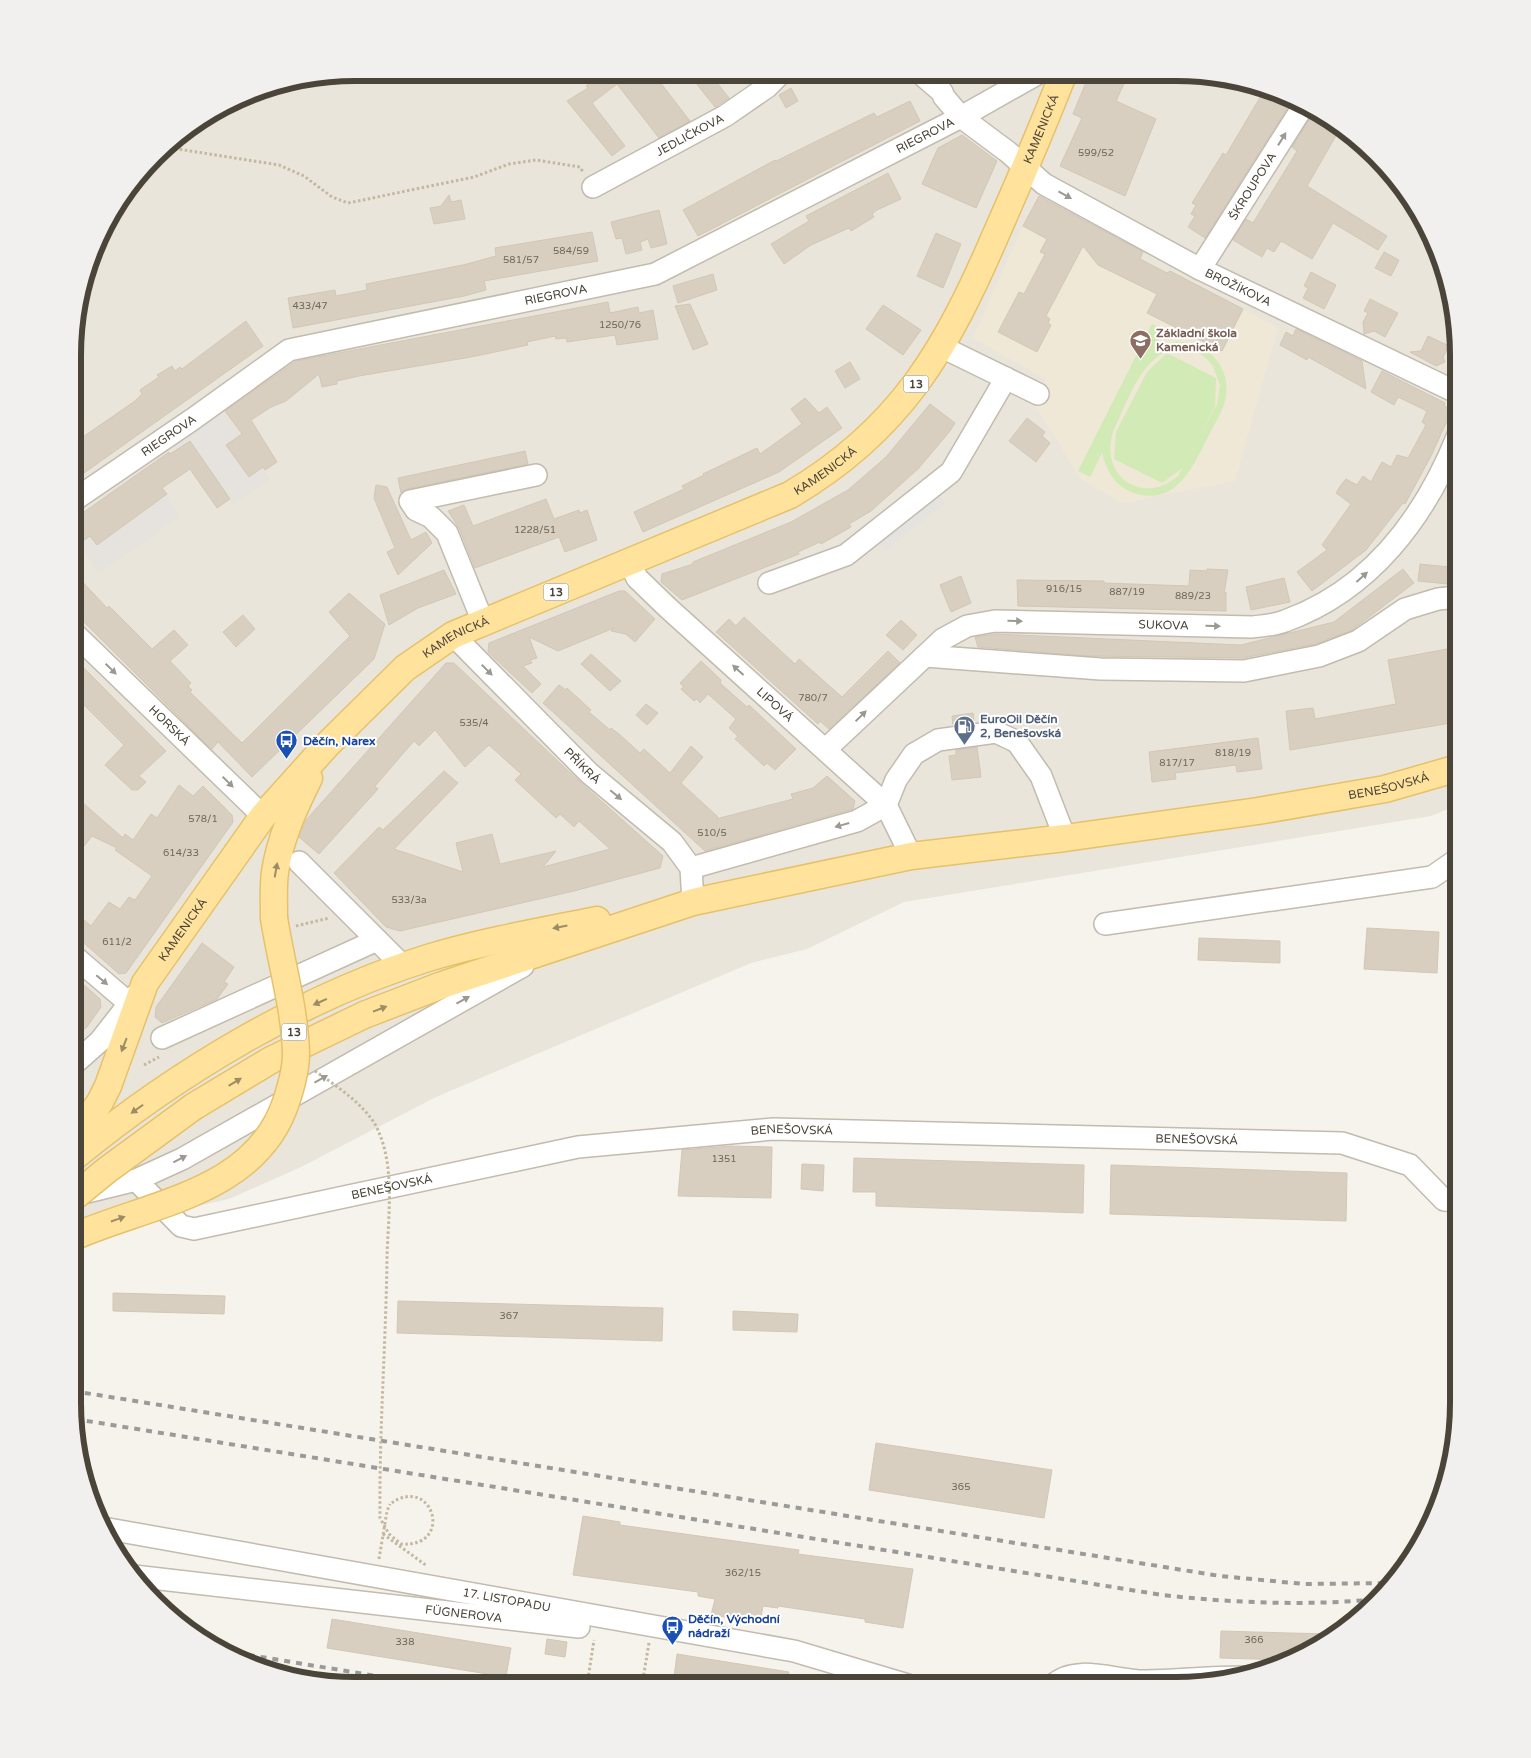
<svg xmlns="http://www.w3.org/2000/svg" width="1531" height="1758" viewBox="0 0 1531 1758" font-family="'Varela Round',sans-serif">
	<rect width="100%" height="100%" fill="#f6f3ec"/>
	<path fill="#eae5da" d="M355,73L1213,75L1284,94L1333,120L1388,169L1421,213L1449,282L1458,355V805L1431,816L904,902L807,949L751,963L436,1097L301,1167L229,1199L73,1233L78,300L110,214L169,142L264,88Z"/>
	<g fill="#e6e2dd">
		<path d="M223,410L270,479L233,504L230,499L217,508L173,444Z"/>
		<path d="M145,467L167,494L178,517L112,565L98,572L80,543L82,542L77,534V517Z"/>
	</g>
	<path fill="#efe8d6" d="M1040,193L1145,249L1140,259L1167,273L1170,271L1278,328L1235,481L1122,503L1081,479L1035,405L1046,379L973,338L1023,225Z"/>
	<g fill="#d2eab5" fill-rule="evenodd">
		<path d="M1152,324L1164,330L1155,348C1163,345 1172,341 1181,342C1208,343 1231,368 1226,396C1224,410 1215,422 1209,435C1194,464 1178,505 1137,494C1116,488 1107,472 1102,453L1090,477L1078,471ZM1179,348L1199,353L1207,359L1213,366L1220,385L1217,404L1178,476C1143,506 1099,477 1113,432C1128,402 1141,353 1179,348Z"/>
		<path d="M1167,353L1216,378L1215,406L1184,467L1162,483L1114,459L1116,432L1147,372Z"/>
	</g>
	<path fill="#e5e3e0" d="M934,490L945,503L886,550L876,537Z"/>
	<g fill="#d8cfc1" stroke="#d3c7b4">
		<path d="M602,73H653L690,121L659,138L617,84L592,103L625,146L612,156L567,101L588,88L586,86Z"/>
		<path d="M688,73L710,74L729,98L715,107Z"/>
		<path d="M1089,75H1128L1116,101L1156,119L1125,196L1060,166L1082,118L1073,114Z"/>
		<path d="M791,88L798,101L786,108L779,95Z"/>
		<path d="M1265,89L1293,99L1205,238L1188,227L1195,216L1191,214L1196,205L1192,203L1223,153L1226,155Z"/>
		<path d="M910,101L920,121L698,236L683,210L775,160L776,161L874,113L877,117Z"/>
		<path d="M1315,111L1333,120L1341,127L1307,186L1387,236L1378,250L1333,223L1312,259L1281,241L1274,252L1267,248L1262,257L1233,240L1246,219L1253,223L1297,151L1292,147Z"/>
		<path d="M962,135L997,161L976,208L922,184L938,148Z"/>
		<path d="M888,173L901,199L877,210L872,214L874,217L851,231L849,228L811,245L784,264L771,244L809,221L806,216Z"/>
		<path d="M449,195L451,202L461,200L465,219L434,224L430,208L441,206Z"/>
		<path d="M1039,196L1143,252L1140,259L1167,273L1170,271L1243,309L1222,351L1147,313L1157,294L1098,265L1083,246L1046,316L1050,319L1048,323L1051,325L1037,352L998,332L1019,292L1024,294L1045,254L1040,252L1047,239L1023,226Z"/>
		<path d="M659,210L667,244L651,248L648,239L640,242L642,250L626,254L622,238L616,239L611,222Z"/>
		<path d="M592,232L598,261L484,281L486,290L464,296L293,328L288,298L335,290L336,296L367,290L366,284L463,265L496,256L495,248Z"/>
		<path d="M936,233L961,244L943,288L917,276Z"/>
		<path d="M1384,252L1399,260L1391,276L1375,268Z"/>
		<path d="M1311,272L1336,285L1324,309L1303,298L1308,288L1304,286Z"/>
		<path d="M713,274L717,290L678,303L673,286Z"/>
		<path d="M1370,299L1398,313L1385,337L1374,331L1364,334L1363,322L1368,313L1364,311Z"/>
		<path d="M608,302L610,313L638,307L639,313L653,310L658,339L617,345L615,335L567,342L566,338L556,339L555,336L527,342L528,345L471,357L359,376L337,381V384L322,387L319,374L286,401L271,407L251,420L277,462L265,470L263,467L249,477L226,445L242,434L225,411L296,361Z"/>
		<path d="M690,304L708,344L693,350L675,306Z"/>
		<path d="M883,305L921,330L903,355L866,329Z"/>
		<path d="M246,321L263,346L77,478V441L135,401L142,394L140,390L159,377L157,375L172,366L175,371L180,367L182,369Z"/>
		<path d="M1296,329L1362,361L1366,389L1308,357L1307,360L1280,345L1286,332L1293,336Z"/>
		<path d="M1428,336L1449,346L1443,357L1445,362L1436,366L1410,352L1421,351Z"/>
		<path d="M850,362L860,379L845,388L835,371Z"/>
		<path d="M1382,371L1445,403L1444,406L1452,410L1431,456L1405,504L1403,503L1366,550L1312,591L1297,572L1327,550L1322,545L1351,504L1336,493L1341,485L1346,479L1357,485L1363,476L1371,482L1382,462L1391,467L1397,455L1408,458L1426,425L1422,422L1427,411L1398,397L1394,405L1371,392Z"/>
		<path d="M805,398L819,413L827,407L842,428L779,472L643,532L634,512L684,489L682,486L704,475L703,474L757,448L760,454L802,424L791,409Z"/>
		<path d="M930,404L955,423L950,431L918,469L871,511L849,524L851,527L821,544L820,542L798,552L799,554L682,600L661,582L662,574L693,564V562L791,522L848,490L886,457Z"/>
		<path d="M1027,418L1045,432L1042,436L1050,443L1036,462L1009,441Z"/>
		<path d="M190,441L230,499L217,508L190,469L162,488L167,494L97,545L90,536L77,545V517L169,452L170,454Z"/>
		<path d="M525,451L528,464L407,489L401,493L398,478Z"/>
		<path d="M376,485L387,487L411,540L426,532L432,543L398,575L387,552L395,548L374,498Z"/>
		<path d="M546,499L554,519L579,510L580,513L587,510L597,540L565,552L559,537L475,568L459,528L448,511L464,505L473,526Z"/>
		<path d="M1420,564L1458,568V585L1418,581Z"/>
		<path d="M1207,569L1228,570L1224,593L1226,592V611L1018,606L1017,580L1104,581V583L1189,586L1190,570L1207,571Z"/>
		<path d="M1403,569L1414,583L1352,630L1316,644L1243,658L1088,656L978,647L975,637L996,634L1241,645L1334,622Z"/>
		<path d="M444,570L456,594L418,608L389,625L380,595Z"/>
		<path d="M77,576L107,608L109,606L152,649L174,630L188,645L170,661L191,683L188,686L192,690L190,692L242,743L350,636L329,612L349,593L385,624L374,659L252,777L218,742L212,749L206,744L76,614Z"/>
		<path d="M961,576L971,603L951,612L940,585Z"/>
		<path d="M1284,578L1290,602L1251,610L1246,587Z"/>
		<path d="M619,591H625L655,619L635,642L626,634L611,631L614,628L558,651L529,637L537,658L530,660L532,663L523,666L541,684L532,693L488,652L489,643Z"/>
		<path d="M243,615L255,629L236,647L223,632Z"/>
		<path d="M744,617L795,664L799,659L842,697L888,651L900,663L829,729L820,721L818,724L716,632L729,619L736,626Z"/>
		<path d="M901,620L917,635L903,650L886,635Z"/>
		<path d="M1458,647V710L1455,711L1457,722L1290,750L1286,711L1313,708L1315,719L1396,704L1388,660Z"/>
		<path d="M591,654L621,681L610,691L581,664Z"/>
		<path d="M76,660L166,751L139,776L146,782L138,790H132L105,765L124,745L76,697Z"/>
		<path d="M701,661L721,680L720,683L747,707L749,705L796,749L775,770L767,763L764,766L735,739L738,736L729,728L736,719L708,694L700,703L697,699L694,701L681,689L684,687L680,683Z"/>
		<path d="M446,663H454L580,782L663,856L660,868L574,891L400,931L386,927L334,873L379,827L383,830L444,771L458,783L394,849L463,872L456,843L492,834L500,864L556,851L543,867L610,849L579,821L574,827L560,814L556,818L515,780L521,774L489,745L465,767L435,730L419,746L414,741L375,786L378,789L319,854L299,837L306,820Z"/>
		<path d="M559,685L566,690L567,688L591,710L589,712L610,730L611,728L619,734L640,753L644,749L670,773L691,746L703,757L681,783L718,817L716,819L793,799L791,794L813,788L827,776L855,801L853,809L705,851L543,703Z"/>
		<path d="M646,704L658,713L647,725L636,715Z"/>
		<path d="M973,713L974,722L953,725L952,716Z"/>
		<path d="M1258,738L1262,769L1237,772L1236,765L1175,773L1176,779L1152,782L1149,752Z"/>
		<path d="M977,747L981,777L952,780L949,756L956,755V750Z"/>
		<path d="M179,785L193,796L203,786L232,815L233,822L126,973L119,974L75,935V912L91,926L109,902L120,909L129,897L135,900L152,876L115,850L117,848L92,836L75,857V796L123,838L125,834L133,840L151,814L157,818Z"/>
		<path d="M1367,928L1439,932L1437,973L1364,969Z"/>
		<path d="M1199,938L1280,941V963L1198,960Z"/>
		<path d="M202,943L234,967L224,982L228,984L217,999L162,1023L155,1017L156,1007Z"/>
		<path d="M75,977L100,999L101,1007L87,1027L74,1037Z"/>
		<path d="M730,1146L772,1147L771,1198L678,1196L682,1150Z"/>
		<path d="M854,1158L1084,1165L1083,1213L876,1206V1192H853Z"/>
		<path d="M802,1164L824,1165L823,1191L801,1189Z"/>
		<path d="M1111,1165L1347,1173L1346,1221L1110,1214Z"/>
		<path d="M113,1293L225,1296L224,1314L113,1311Z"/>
		<path d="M398,1301L663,1308L662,1341L397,1333Z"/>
		<path d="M733,1311L798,1314L797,1332L733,1330Z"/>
		<path d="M876,1443L1052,1470L1044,1518L869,1490Z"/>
		<path d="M583,1516L620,1522V1525L799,1550L798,1554L913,1569L903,1628L865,1622V1619L778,1606V1608L763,1606L760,1622L711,1615L715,1599L698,1596V1592L573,1575Z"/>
		<path d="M332,1619L511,1648L506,1677L327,1648Z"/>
		<path d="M1221,1631L1289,1633L1335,1634L1318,1648L1287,1660L1220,1658Z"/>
		<path d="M547,1639L567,1642L565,1657L545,1654Z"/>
		<path d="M677,1654L789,1672L787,1685H673Z"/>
	</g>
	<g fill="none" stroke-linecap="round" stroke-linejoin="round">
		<defs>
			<g id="minor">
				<path id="s1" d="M921,74L942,92L944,97L961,117L1008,152L1044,184L1200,269L1458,393"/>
				<path id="s2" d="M593,187L725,116L767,87L780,74"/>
				<path id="s3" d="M1200,269L1304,105"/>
				<path d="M942,347L1038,394"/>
				<path id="s4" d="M77,498L193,419L289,350L655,274L961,117L1037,74"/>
				<path id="s5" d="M629,561L637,578L667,607L886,805L911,856"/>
				<path d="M769,583L846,555L951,472L1006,378"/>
				<path d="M483,622L447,533L431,517L416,510L410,501L536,475"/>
				<path id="s6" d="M76,635L263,816"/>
				<path id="s7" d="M453,635L589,773L672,842L691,868L693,902"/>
				<path d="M925,656L1101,669L1244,671L1319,656L1358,641L1405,609L1438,599L1458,597"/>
				<path id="s8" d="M826,749L943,639L967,626L995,621L1252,627C1263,626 1275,625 1285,621C1371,590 1425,517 1458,435"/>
				<path d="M299,862L404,967"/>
				<path d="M691,868L857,821L886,805L896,780L914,754L938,740L996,732L1017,742L1041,776L1065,838"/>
				<path d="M1105,924L1432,877L1458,859"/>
				<path d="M75,957L130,1004"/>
				<path d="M162,1038L377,940"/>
				<path d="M74,1064L100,1041L136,995"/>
				<path id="s9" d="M136,1180L181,1226L194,1229L578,1147L773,1129L1342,1143L1410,1165L1444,1200L1458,1201"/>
				<path d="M79,1194L136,1180L182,1159L523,966"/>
				<path id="s10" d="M103,1528L794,1651L908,1685"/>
				<path id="s11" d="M134,1576L579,1627"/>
				<path d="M1053,1685C1078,1663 1117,1682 1146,1681C1179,1680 1212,1677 1245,1677"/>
			</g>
			<g id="major">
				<path d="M274,918C274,903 273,887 275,872C280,839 294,808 309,778"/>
				<path id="s12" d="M193,1107L271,1060L364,1015L442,985L693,902L911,856L1065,838L1258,811L1385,789L1458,768"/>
				<path id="s13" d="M74,1139L100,1102L108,1086L145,983L263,816L326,746L405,668L453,635L790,495C902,429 947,348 997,232C1020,180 1042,128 1063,75"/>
				<path d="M74,1157C176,1073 304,996 431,957C486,941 542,931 597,920"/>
			</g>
		</defs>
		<use href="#minor" stroke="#c2bbae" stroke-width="24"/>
		<use href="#major" stroke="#e6c16a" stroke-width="29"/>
		<g stroke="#c4b79f" stroke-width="3" stroke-dasharray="2.5 2.5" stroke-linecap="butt">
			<path d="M165,147L279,165L304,176L332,197L348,203L474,177L509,164L536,160L580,167L583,172"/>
			<path d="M296,926L329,918"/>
			<path d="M144,1065L159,1057"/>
			<path d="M383,1534L427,1566"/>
			<path d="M379,1559L387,1511L390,1504"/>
			<path d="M587,1682L606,1685"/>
			<path d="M587,1685L594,1640"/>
			<path d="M642,1685L649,1643"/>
		</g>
		<use href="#minor" stroke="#fff" stroke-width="21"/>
		<use href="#major" stroke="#ffe39c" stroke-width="26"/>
		<g stroke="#9a9a9a" stroke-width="4" stroke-dasharray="6 6" stroke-linecap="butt">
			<path d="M73,1391L1220,1576L1304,1584L1392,1583"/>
			<path d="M75,1419L1162,1595C1235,1603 1306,1606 1379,1599"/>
			<path d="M225,1651L431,1685"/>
		</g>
		<defs>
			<g id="major-bridge">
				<path d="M74,1197L107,1170L193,1107"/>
				<path d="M73,1237C150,1203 256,1193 286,1102C291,1087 296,1070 296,1054C295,1009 281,963 274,918"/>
			</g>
		</defs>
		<use href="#major-bridge" stroke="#e6c16a" stroke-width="29" stroke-linecap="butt"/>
		<path stroke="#c4b79f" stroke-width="3" stroke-dasharray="2.5 2.5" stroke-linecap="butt" d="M315,1071C336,1086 363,1103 376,1126C396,1165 388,1216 387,1257C386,1344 379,1431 380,1518L389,1534L401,1544C455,1548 433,1473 390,1504"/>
		<use href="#major-bridge" stroke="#ffe39c" stroke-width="26"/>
	</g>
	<defs><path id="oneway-solid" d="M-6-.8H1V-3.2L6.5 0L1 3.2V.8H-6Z" transform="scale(1.25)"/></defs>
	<g fill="#9c9892">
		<use href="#oneway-solid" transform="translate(1282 139) rotate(-58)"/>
		<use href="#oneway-solid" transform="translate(1065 195) rotate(29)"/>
		<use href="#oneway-solid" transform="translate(1362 577) rotate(-42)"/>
		<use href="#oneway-solid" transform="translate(1015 621) rotate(1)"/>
		<use href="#oneway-solid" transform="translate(1213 626) rotate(1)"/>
		<use href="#oneway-solid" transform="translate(111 669) rotate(44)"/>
		<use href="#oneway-solid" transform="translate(487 670) rotate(45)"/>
		<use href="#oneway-solid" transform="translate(738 670) rotate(-138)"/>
		<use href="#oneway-solid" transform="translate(861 716) rotate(-44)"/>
		<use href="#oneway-solid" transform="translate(228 782) rotate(44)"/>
		<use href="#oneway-solid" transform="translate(616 795) rotate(40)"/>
		<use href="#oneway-solid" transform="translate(842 825) rotate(164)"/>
		<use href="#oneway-solid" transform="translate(102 980) rotate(40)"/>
		<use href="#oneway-solid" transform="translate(463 1000) rotate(-29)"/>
		<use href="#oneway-solid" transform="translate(321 1079) rotate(-29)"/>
		<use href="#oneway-solid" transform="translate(180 1159) rotate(-27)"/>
	</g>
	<g fill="#9c8c66">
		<use href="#oneway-solid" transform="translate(276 870) rotate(-80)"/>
		<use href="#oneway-solid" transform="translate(560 927) rotate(169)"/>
		<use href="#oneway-solid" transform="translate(320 1002) rotate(156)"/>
		<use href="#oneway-solid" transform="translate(380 1009) rotate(-21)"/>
		<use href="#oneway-solid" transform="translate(124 1045) rotate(111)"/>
		<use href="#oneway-solid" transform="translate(235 1082) rotate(-31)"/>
		<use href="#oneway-solid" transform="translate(137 1109) rotate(145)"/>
		<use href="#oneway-solid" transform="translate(118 1219) rotate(-19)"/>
	</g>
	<defs>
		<symbol id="school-pin" viewBox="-11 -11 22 30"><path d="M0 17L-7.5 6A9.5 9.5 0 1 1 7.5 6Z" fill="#8d6e63" stroke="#fff"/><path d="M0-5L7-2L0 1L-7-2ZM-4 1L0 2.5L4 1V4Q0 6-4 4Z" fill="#fff"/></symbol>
		<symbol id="fuel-pin" viewBox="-11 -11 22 30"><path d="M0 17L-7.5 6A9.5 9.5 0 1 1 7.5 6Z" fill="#5c6f8a" stroke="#fff"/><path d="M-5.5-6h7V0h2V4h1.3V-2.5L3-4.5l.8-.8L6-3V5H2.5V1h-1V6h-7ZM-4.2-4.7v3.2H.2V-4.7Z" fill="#fff"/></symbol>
		<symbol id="bus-pin" viewBox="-11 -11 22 30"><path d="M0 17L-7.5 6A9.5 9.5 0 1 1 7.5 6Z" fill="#1a4fb4" stroke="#fff"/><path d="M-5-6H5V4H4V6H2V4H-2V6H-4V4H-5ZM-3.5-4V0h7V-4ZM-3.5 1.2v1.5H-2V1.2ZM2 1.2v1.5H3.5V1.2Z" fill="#fff"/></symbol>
	</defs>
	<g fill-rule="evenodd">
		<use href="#school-pin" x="1128" y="328" width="25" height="34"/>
		<use href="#fuel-pin" x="952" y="714" width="25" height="34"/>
		<use href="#bus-pin" x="274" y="728" width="25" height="34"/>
		<use href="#bus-pin" x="660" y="1614" width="25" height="34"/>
	</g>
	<g text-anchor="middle" stroke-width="4" stroke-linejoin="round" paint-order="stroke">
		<g font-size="10" fill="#6e675b">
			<text x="1096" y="156">599/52</text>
			<text x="571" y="254">584/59</text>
			<text x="521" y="263">581/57</text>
			<text x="310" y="309">433/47</text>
			<text x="620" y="328">1250/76</text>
			<text x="535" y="533">1228/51</text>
			<text x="1064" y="592">916/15</text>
			<text x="1127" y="595">887/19</text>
			<text x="1193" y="599">889/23</text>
			<text x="813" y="701">780/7</text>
			<text x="474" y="726">535/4</text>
			<text x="1233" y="756">818/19</text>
			<text x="1177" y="766">817/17</text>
			<text x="203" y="822">578/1</text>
			<text x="712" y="836">510/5</text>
			<text x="181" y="856">614/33</text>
			<text x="409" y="903">533/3a</text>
			<text x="117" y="945">611/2</text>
			<text x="724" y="1162">1351</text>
			<text x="509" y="1319">367</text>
			<text x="961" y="1490">365</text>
			<text x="743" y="1576">362/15</text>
			<text x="1254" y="1643">366</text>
			<text x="405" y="1645">338</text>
		</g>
		<g fill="#fff" stroke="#817c74" stroke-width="1">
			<rect x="903.5" y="375.5" width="25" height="17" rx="4"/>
			<rect x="543.5" y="583.5" width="25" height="17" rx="4"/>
			<rect x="281.5" y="1023.5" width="25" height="17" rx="4"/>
		</g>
		<g font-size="11" font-weight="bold" fill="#4b4439">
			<text x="916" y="388">13</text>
			<text x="556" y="596">13</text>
			<text x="294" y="1036">13</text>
		</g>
		<g font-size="12" fill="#4b4439" stroke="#fff">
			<text dy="4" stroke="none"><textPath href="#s13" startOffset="1459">KAMENICKÁ</textPath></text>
			<text dy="4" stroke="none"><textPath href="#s2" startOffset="110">JEDLIČKOVA</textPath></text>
			<text dy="4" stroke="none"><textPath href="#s4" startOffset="936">RIEGROVA</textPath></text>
			<text dy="4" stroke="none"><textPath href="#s3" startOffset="98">ŠKROUPOVA</textPath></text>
			<text dy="4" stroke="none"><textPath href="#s1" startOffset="386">BROŽÍKOVA</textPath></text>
			<text dy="4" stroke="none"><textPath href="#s4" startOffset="531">RIEGROVA</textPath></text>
			<text dy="4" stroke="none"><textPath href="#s4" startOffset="111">RIEGROVA</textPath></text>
			<text dy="4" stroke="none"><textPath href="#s13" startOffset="1048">KAMENICKÁ</textPath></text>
			<text dy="4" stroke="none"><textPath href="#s8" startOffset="385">SUKOVA</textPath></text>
			<text dy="4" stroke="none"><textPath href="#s13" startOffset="642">KAMENICKÁ</textPath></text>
			<text dy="4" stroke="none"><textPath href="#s5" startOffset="206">LIPOVÁ</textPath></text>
			<text dy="4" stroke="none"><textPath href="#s6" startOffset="130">HORSKÁ</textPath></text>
			<text dy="4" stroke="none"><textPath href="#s7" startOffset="184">PŘÍKRÁ</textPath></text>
			<text dy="4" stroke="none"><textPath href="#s12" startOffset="1248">BENEŠOVSKÁ</textPath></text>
			<text dy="4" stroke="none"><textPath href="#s13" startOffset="238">KAMENICKÁ</textPath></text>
			<text dy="4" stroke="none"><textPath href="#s9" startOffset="685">BENEŠOVSKÁ</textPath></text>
			<text dy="4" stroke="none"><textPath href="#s9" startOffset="1090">BENEŠOVSKÁ</textPath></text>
			<text dy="4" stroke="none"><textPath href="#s9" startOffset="280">BENEŠOVSKÁ</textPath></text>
			<text dy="4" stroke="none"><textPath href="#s10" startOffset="410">17. LISTOPADU</textPath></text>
			<text dy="4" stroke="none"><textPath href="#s11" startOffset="332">FÜGNEROVA</textPath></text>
		</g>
		<g font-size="12" font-weight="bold" fill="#785e54" stroke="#fff" text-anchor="start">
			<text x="1156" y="337">Základní škola<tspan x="1156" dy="14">Kamenická</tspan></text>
		</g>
		<g font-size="12" font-weight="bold" fill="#4e5e75" stroke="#fff" text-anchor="start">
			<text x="980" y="723">EuroOil Děčín<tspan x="980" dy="14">2, Benešovská</tspan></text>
		</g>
		<g font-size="12" font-weight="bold" fill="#164399" stroke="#fff" text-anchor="start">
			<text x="303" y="745">Děčín, Narex</text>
			<text x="688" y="1623">Děčín, Východní<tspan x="688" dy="14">nádraží</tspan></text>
		</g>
	</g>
	<path d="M0 0H1531V1758H0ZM355 81H1176A274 274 0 0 1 1450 355V1403A274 274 0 0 1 1176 1677H355A274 274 0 0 1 81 1403V355A274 274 0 0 1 355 81Z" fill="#f1f0ef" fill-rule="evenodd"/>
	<path fill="none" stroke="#4b4439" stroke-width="6" d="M355 81H1176A274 274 0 0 1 1450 355V1403A274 274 0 0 1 1176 1677H355A274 274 0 0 1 81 1403V355A274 274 0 0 1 355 81Z"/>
</svg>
